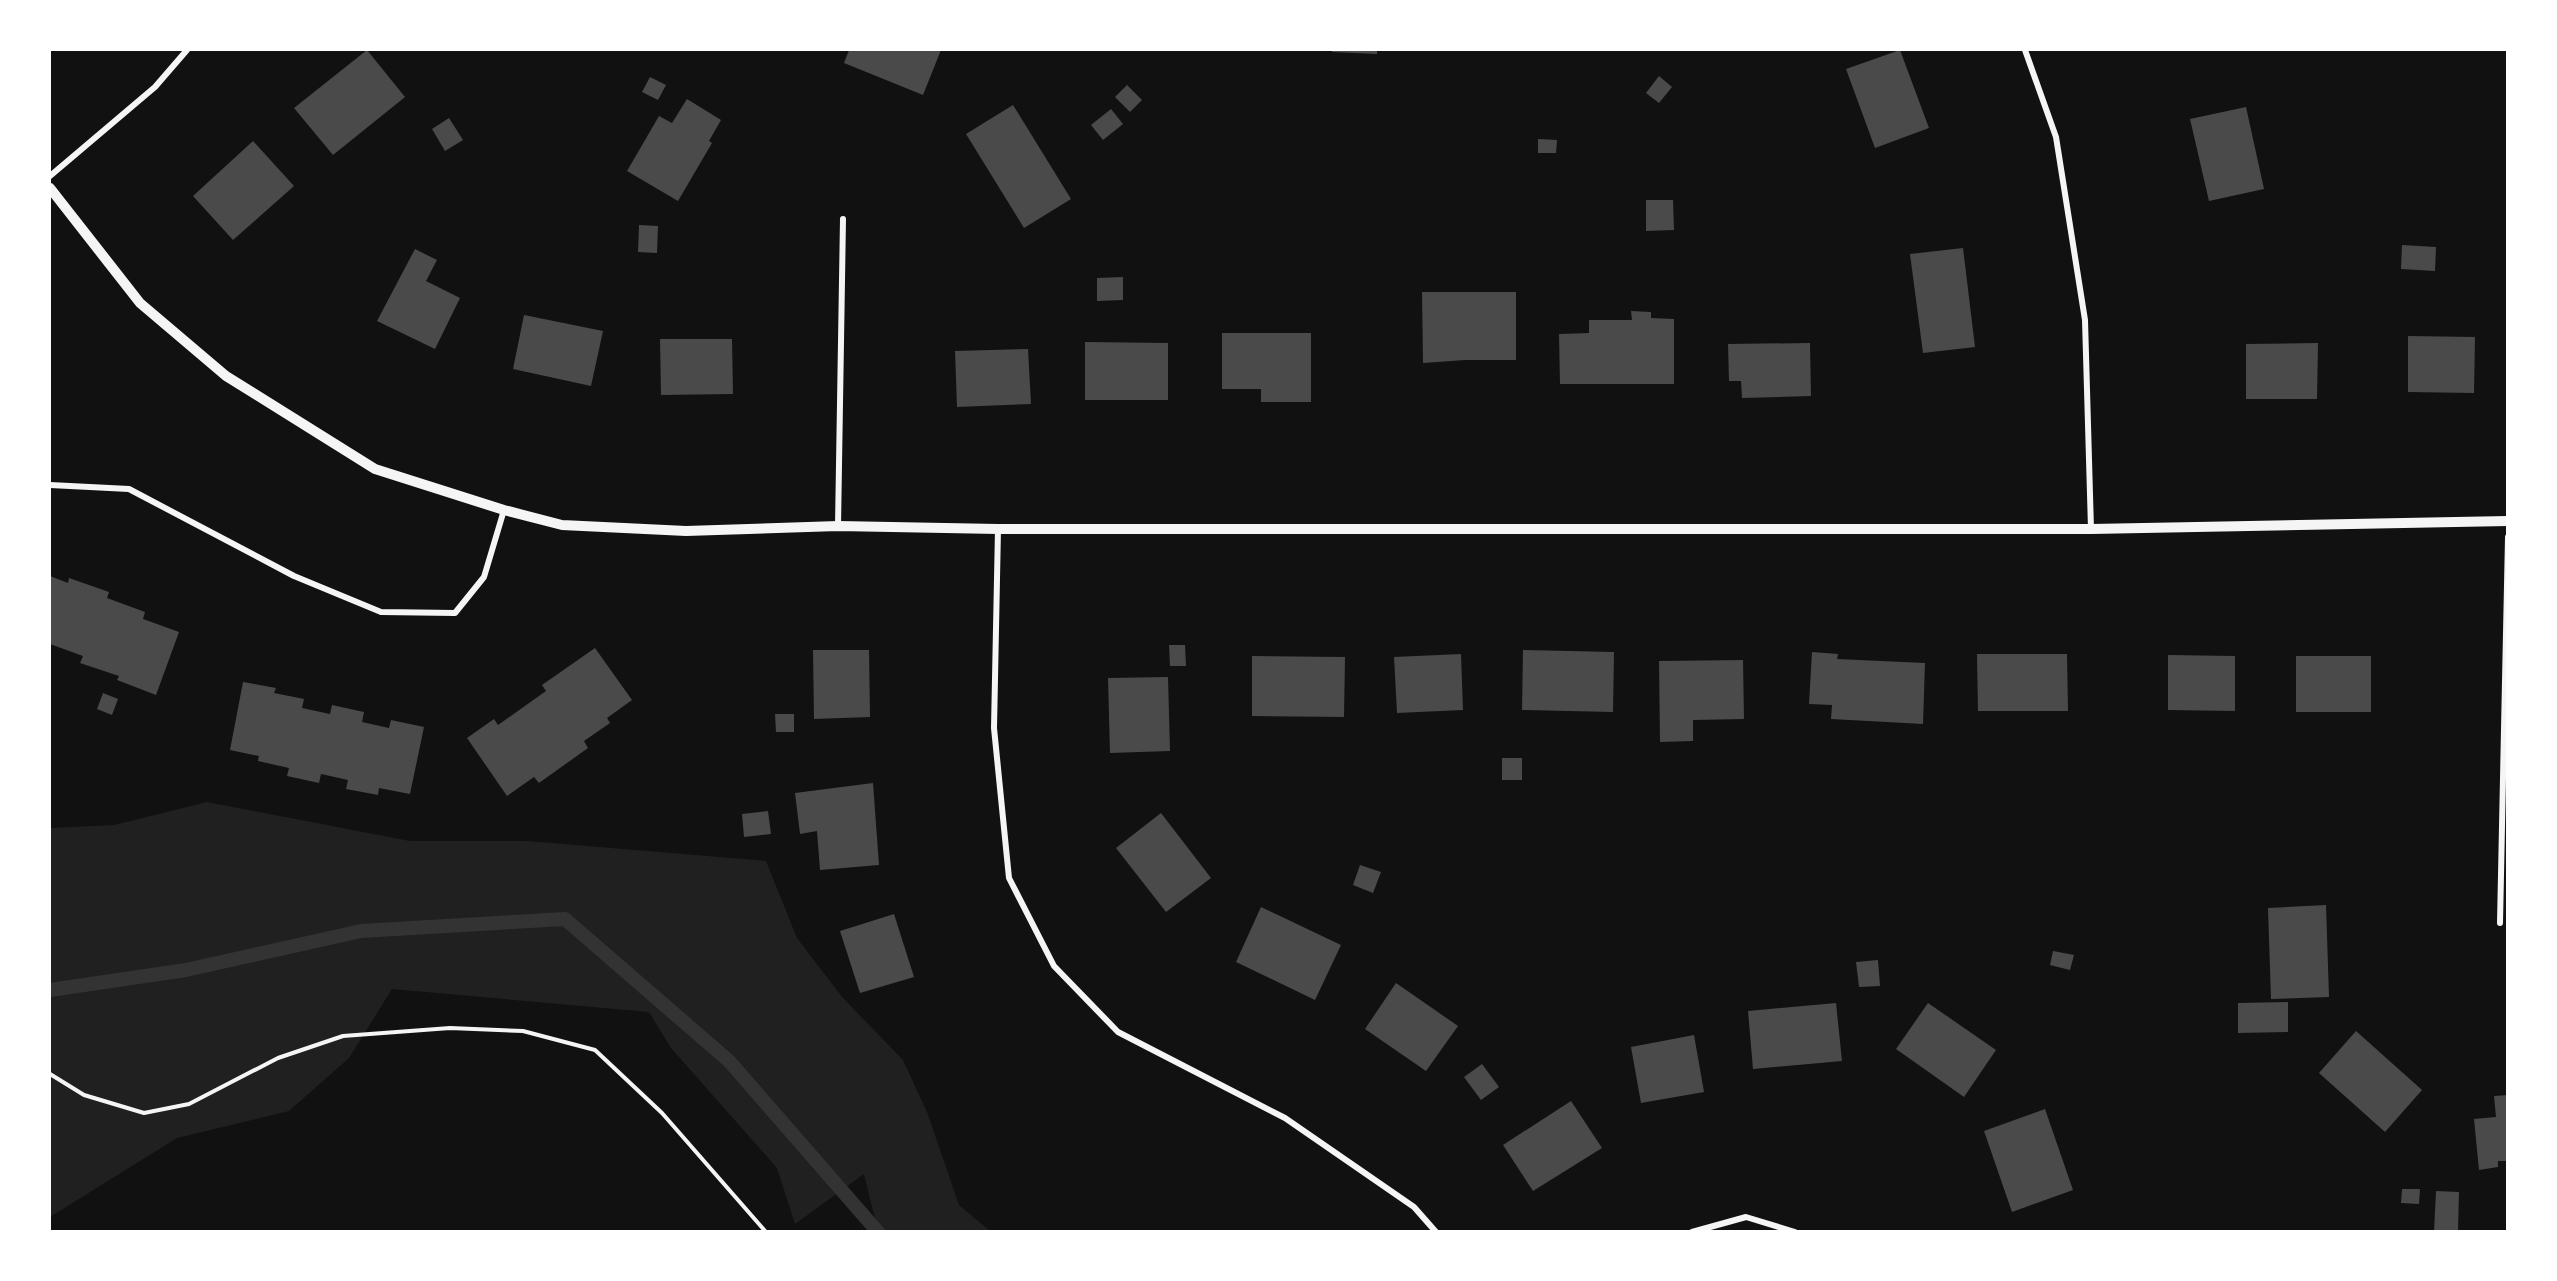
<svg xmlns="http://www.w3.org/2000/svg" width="2557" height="1281" viewBox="0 0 2557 1281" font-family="'Varela Round',sans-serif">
	<rect width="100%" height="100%" fill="#111"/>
	<path fill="#202020" d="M207,802L410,841H527L766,861L797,938L843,998L903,1060L927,1112L959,1205L990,1231H878L864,1174L795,1224L777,1168L671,1048L649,1012L392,989L349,1058L289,1111L177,1138L50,1217V828L114,825Z"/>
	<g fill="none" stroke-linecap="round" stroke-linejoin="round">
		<path stroke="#333" stroke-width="14" d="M50,990L186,970L361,931L565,919L729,1061L878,1232"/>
	</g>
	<g fill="#4a4a4a">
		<path d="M367,50L405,97L333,155L294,108Z"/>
		<path d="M849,50H941L923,95L844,63Z"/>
		<path d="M1332,50H1377V54L1332,52Z"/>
		<path d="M1900,50L1929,128L1875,148L1846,69Z"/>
		<path d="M1659,76L1672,87L1659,103L1646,93Z"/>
		<path d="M650,77L666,85L658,100L642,92Z"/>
		<path d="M1127,85L1142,100L1130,112L1115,97Z"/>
		<path d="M687,99L721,120L709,141L712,143L678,201L627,171L659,116L672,123Z"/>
		<path d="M1013,105L1071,199L1024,228L966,134Z"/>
		<path d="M2246,107L2264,189L2209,201L2190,119Z"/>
		<path d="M1111,109L1123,124L1103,140L1091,125Z"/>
		<path d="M449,118L463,140L445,151L432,129Z"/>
		<path d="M1538,139L1557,140L1556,153H1538Z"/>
		<path d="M253,141L294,186L233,240L193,196Z"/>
		<path d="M1646,200H1673L1674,230L1646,231Z"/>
		<path d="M639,225L658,226L657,253L638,252Z"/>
		<path d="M2402,245L2436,247L2435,271L2401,269Z"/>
		<path d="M1963,248L1975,347L1923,353L1910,254Z"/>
		<path d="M415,249L437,260L426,281L460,298L435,349L377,321Z"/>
		<path d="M1123,277V300L1097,301V278Z"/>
		<path d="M1422,292H1516V360H1465L1423,363Z"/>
		<path d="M1631,311L1651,312V318L1674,319V384H1560L1559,334L1589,333V320H1632Z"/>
		<path d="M524,315L603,331L591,386L513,369Z"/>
		<path d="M1222,333H1311V402H1261V389H1222Z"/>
		<path d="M2408,336L2475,337L2474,393L2408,392Z"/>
		<path d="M660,339H732L733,394L661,395Z"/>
		<path d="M1085,342L1168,343V400H1085Z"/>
		<path d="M1810,343L1811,396L1742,398L1741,381H1729L1728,344Z"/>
		<path d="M2318,343L2317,399H2246V344Z"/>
		<path d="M1028,349L1031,404L957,407L955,351Z"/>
		<path d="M50,576L68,583L69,578L109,592L107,598L145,612L143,619L179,632L156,695L117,680L119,676L80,663L83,656L50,644Z"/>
		<path d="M1169,645H1185L1186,666H1170Z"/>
		<path d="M595,648L632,700L607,718L610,723L584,741L588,748L539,783L534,777L507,796L467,738L494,719L498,725L546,691L542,685Z"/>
		<path d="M813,650H869L870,717L814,719Z"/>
		<path d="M1523,650L1614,652L1613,712L1522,710Z"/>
		<path d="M1812,652L1838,654L1837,659L1925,663L1923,724L1831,719L1832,705L1809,704Z"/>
		<path d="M1461,654L1463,710L1397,713L1394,657Z"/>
		<path d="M1977,654H2067L2068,711H1978Z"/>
		<path d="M2168,655L2235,656V711L2168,710Z"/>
		<path d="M1252,656L1345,657L1344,717L1252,716Z"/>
		<rect x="2296" y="656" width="75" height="56"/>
		<path d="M1743,660L1744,719L1693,720V741L1660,742L1659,661Z"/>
		<path d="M1168,677L1170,751L1110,753L1108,678Z"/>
		<path d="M243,682L276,688L274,693L304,699L302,708L330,714L332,705L364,712L362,722L389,728L391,720L424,727L410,794L379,788L378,795L346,789L348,780L321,774L319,783L287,776L289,768L258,761L259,756L230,750Z"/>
		<path d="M103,693L118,699L112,715L97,709Z"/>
		<path d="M775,714H794V732H776Z"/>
		<rect x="1502" y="758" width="20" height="22"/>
		<path d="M873,783L879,865L820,870L817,831L800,834L795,793Z"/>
		<path d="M768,811L771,834L744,837L742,814Z"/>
		<path d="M1161,813L1211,878L1166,912L1116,848Z"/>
		<path d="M1360,865L1381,872L1373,893L1353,885Z"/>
		<path d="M2326,905L2329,997L2271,999L2268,908Z"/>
		<path d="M1261,907L1341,945L1315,1000L1236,962Z"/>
		<path d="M894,914L914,977L860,993L840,931Z"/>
		<path d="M2053,951L2074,955L2070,970L2050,965Z"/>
		<path d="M1878,960L1880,986L1859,987L1856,962Z"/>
		<path d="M1396,983L1458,1026L1426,1071L1365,1029Z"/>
		<path d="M2288,1002V1032L2238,1033V1003Z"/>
		<path d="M1836,1003L1842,1061L1753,1069L1748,1011Z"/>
		<path d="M1928,1003L1996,1050L1964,1097L1896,1049Z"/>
		<path d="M2356,1031L2422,1090L2385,1132L2319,1073Z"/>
		<path d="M1694,1035L1704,1092L1641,1103L1631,1047Z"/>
		<path d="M1482,1064L1499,1087L1481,1100L1464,1077Z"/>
		<path d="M2508,1095V1161H2498V1167L2479,1170L2474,1119L2496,1117L2494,1096Z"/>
		<path d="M1571,1101L1602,1148L1533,1191L1503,1145Z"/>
		<path d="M2045,1109L2073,1190L2012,1212L1984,1131Z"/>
		<path d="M2402,1189H2420L2419,1204L2401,1203Z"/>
		<path d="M2436,1191L2459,1192L2458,1232H2434Z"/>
	</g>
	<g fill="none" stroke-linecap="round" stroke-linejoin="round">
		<path stroke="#f5f5f5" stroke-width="4" d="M50,1074L84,1095L144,1113L189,1104L278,1058L343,1036L450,1028L523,1031L595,1050L662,1113L766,1232"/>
		<g stroke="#f5f5f5" stroke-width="6">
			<path d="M2025,50L2056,137L2085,320L2091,529"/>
			<path d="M50,176L155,87L187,50"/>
			<path d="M50,485L129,489L294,576L381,612L455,613L484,577L504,510"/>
			<path d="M838,526L843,219"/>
			<path d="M998,529L994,728L1009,878L1054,966L1118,1032L1285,1118L1414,1207L1436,1232"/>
			<path d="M2500,923L2508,537"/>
			<path d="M1692,1232L1746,1217L1795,1232"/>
		</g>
		<path stroke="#f5f5f5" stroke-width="10" d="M50,188L140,303L226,376L375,469L504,510L562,525L686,531L838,526L998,529H2091L2508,521"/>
	</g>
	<rect width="2557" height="1281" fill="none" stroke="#ffffff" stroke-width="102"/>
</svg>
